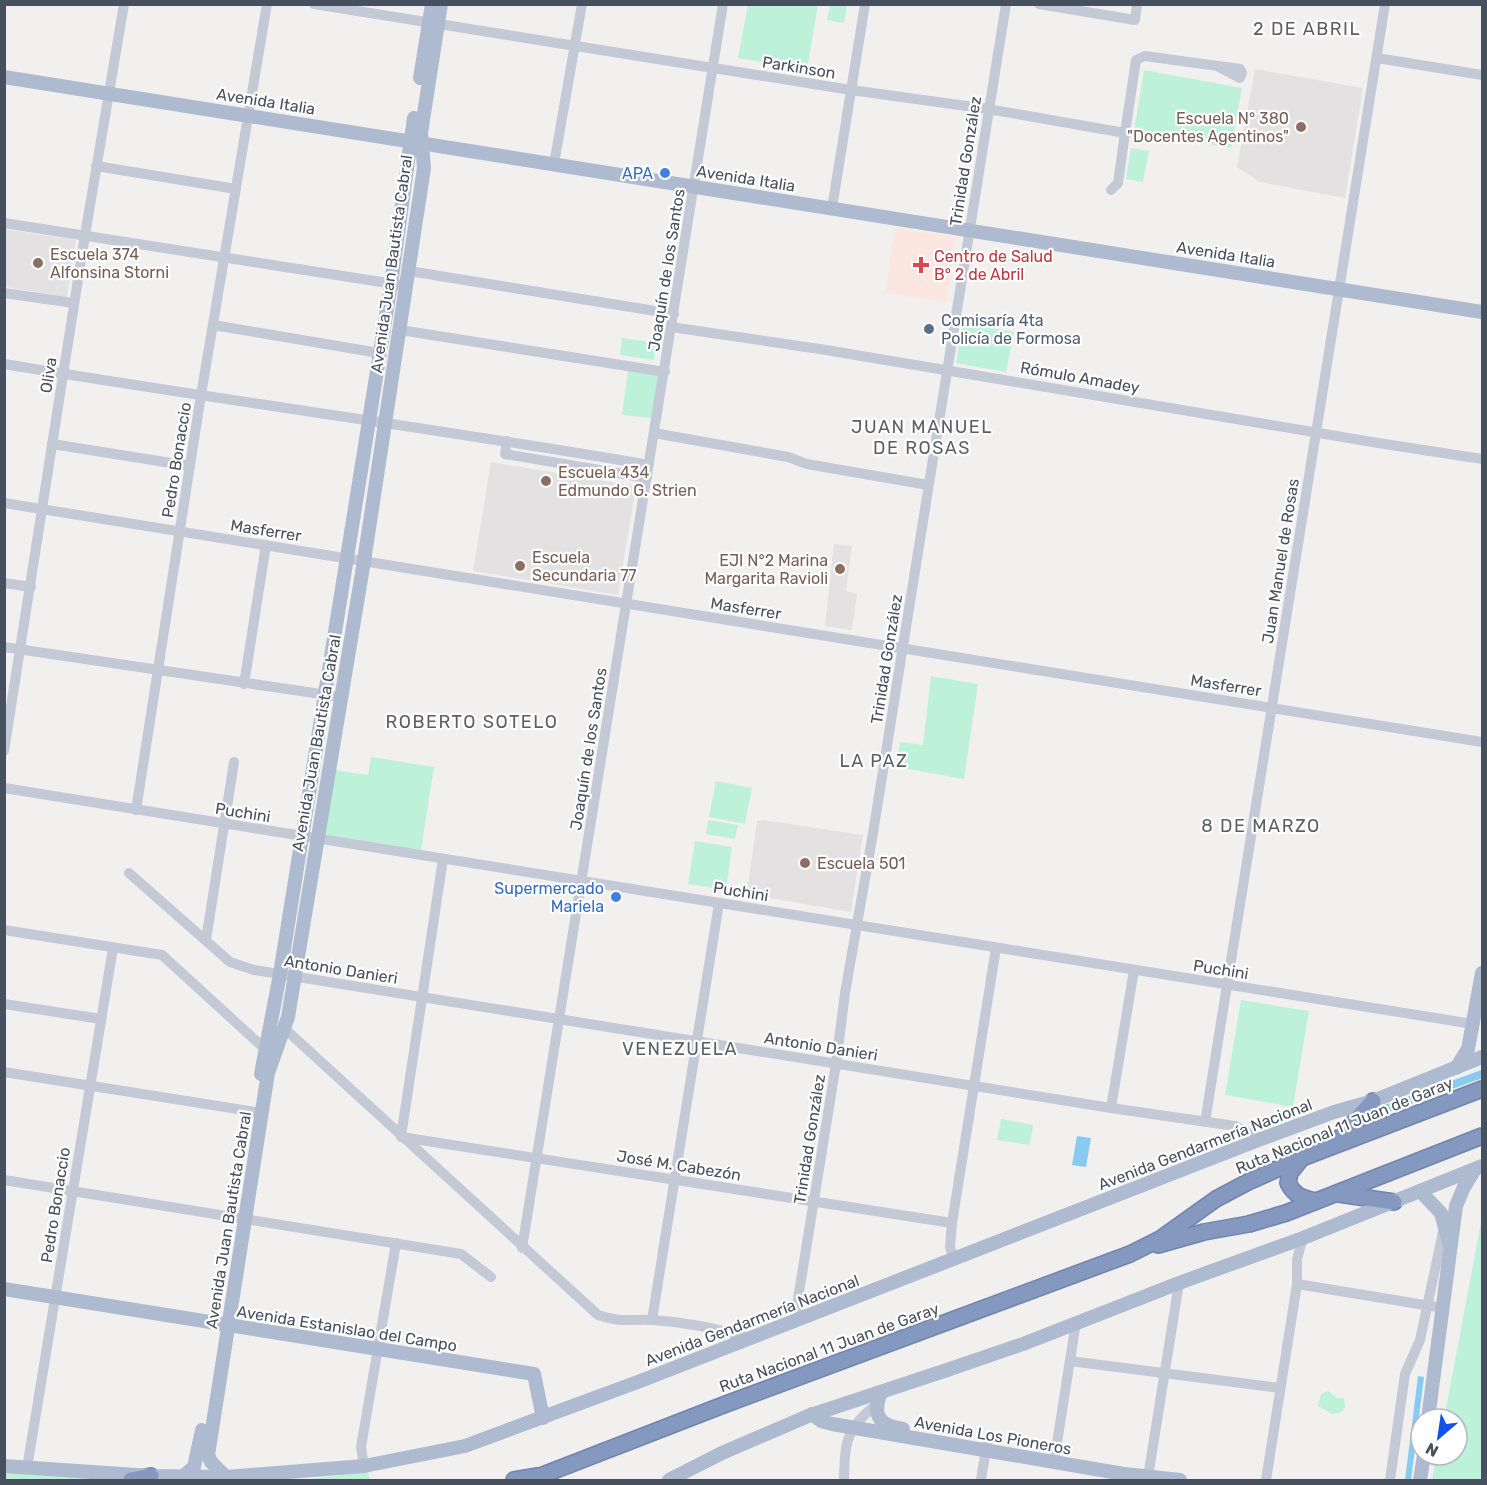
<svg xmlns="http://www.w3.org/2000/svg" width="1487" height="1485" viewBox="0 0 1487 1485" font-family="Rubik,sans-serif">
	<rect width="100%" height="100%" fill="#f2f0ef"/>
	<g fill="#e3e1e1">
		<path d="M1255,69L1363,88L1345,198L1260,182L1237,167Z"/>
		<path d="M4,229L76,240L67,297L5,287Z"/>
		<path d="M491,462L636,486L618,595L473,571Z"/>
		<path d="M834,544L852,546L846,591L857,594L852,630L825,626Z"/>
		<path d="M763,820L863,835L851,912L751,895L747,892L757,821Z"/>
	</g>
	<path fill="#fce6e0" d="M895,228L956,237L947,302L885,293Z"/>
	<g fill="#bdf1d9">
		<path d="M748,5H818L807,70L738,58Z"/>
		<path d="M830,5H847L844,23L827,20Z"/>
		<path d="M1144,70L1242,88L1231,148L1134,131Z"/>
		<path d="M1131,148L1149,151L1143,182L1126,179Z"/>
		<path d="M963,323L1014,332L1006,372L956,363Z"/>
		<path d="M622,338L656,343L654,360L620,355Z"/>
		<path d="M628,371L659,376L652,418L622,415Z"/>
		<path d="M931,676L978,684L964,779L896,767L900,742L923,745Z"/>
		<path d="M371,757L434,767L421,850L323,834L334,770L368,775Z"/>
		<path d="M716,781L752,788L745,824L709,817Z"/>
		<path d="M708,820L738,825L735,839L706,834Z"/>
		<path d="M695,841L732,847L726,890L688,884Z"/>
		<path d="M1241,1000L1309,1011L1293,1107L1225,1095Z"/>
		<path d="M1001,1119L1033,1125L1030,1145L997,1140Z"/>
		<path d="M1482,1217V1480H1432L1437,1455H1457V1419H1444Z"/>
		<path d="M1328,1391L1337,1398H1344L1345,1408L1340,1413L1332,1414L1318,1406L1321,1394Z"/>
		<path d="M4,1471L113,1477L110,1480H5Z"/>
		<path d="M368,1472L370,1480H301Z"/>
	</g>
	<g fill="#88cbf0">
		<path d="M1077,1136L1091,1138L1086,1167L1072,1165Z"/>
		<path d="M1418,1376L1424,1377L1411,1480H1405Z"/>
	</g>
	<g fill="none" stroke-linecap="round" stroke-linejoin="round">
		<path stroke="#88cbf0" stroke-width="8" d="M1363,1117L1482,1074"/>
		<defs>
			<g id="highway">
				<path d="M1335,1143L1373,1101"/>
				<path d="M1302,1158L1290,1173L1288,1183C1295,1196 1302,1198 1316,1201"/>
				<path d="M1339,1194L1394,1202"/>
				<path d="M1158,1245L1204,1232L1249,1224L1286,1213L1482,1136"/>
				<path d="M131,1480L151,1476"/>
				<path d="M514,1480L538,1476"/>
				<path d="M530,1480L726,1404L1130,1254L1160,1239L1216,1199L1248,1182L1302,1158L1482,1089"/>
			</g>
		</defs>
		<use href="#highway" stroke="#7184ac" stroke-width="18"/>
		<g stroke="#c3c9d5" stroke-width="10">
			<path d="M314,4L851,90L988,109L1125,133L1136,60L1145,56L1240,69L1242,73L1240,78L1217,66"/>
			<path d="M1039,4L1135,20L1137,4"/>
			<path d="M1377,58L1482,75"/>
			<path d="M554,164L582,4"/>
			<path d="M96,166L236,189"/>
			<path d="M1111,190L1118,183L1125,133"/>
			<path d="M832,208L865,4"/>
			<path d="M4,223L407,286"/>
			<path d="M409,271L674,314"/>
			<path d="M4,293L74,303"/>
			<path d="M213,325L379,353"/>
			<path d="M671,327L826,350L1378,443L1482,459"/>
			<path d="M400,330L665,372"/>
			<path d="M4,364C219,400 435,428 649,465"/>
			<path d="M654,433L788,457L807,464L928,485"/>
			<path d="M507,441L505,454L647,478"/>
			<path d="M52,444L190,466"/>
			<path d="M4,503L1482,742"/>
			<path d="M4,583L31,587"/>
			<path d="M4,647L341,697"/>
			<path d="M244,684L266,545"/>
			<path d="M4,751L85,235L124,4"/>
			<path d="M4,788L1473,1024"/>
			<path d="M136,810L201,395L267,4"/>
			<path d="M443,859L401,1137L952,1223"/>
			<path d="M129,873L230,962L254,970L1111,1108L1235,1126L1261,1139"/>
			<path d="M4,930L162,955L265,1049"/>
			<path d="M206,940L234,762"/>
			<path d="M4,1004L101,1019"/>
			<path d="M285,1029L598,1315C622,1323 630,1319 653,1320C683,1322 720,1329 749,1338"/>
			<path d="M4,1072L262,1113"/>
			<path d="M1111,1108L1134,970"/>
			<path d="M1205,1122L1385,4"/>
			<path d="M4,1180L461,1254L491,1277"/>
			<path d="M522,1248L723,4"/>
			<path d="M954,1260L950,1247L952,1223L996,948"/>
			<path d="M1297,1284L1443,1308"/>
			<path d="M801,1317L797,1305L836,1064L845,993L873,833L1006,4"/>
			<path d="M652,1320L719,903"/>
			<path d="M1070,1361L1280,1388"/>
			<path d="M1054,1462L1076,1322"/>
			<path d="M364,1466L361,1447L396,1243"/>
			<path d="M27,1468L113,948"/>
			<path d="M1148,1477L1179,1283"/>
			<path d="M844,1480C845,1443 845,1429 876,1405"/>
			<path d="M981,1480L987,1443"/>
			<path d="M1266,1480L1297,1284V1259L1303,1238"/>
			<path d="M1390,1480L1405,1374L1420,1340L1444,1227"/>
		</g>
		<g stroke="#aebacf" stroke-width="14">
			<path d="M4,77L1482,312"/>
			<path d="M420,78L432,4"/>
			<path d="M1456,1068L1468,1049L1482,973"/>
			<path d="M261,1074L280,974L391,284L414,118"/>
			<path d="M1420,1191L1441,1213L1449,1243"/>
			<path d="M4,1289L534,1374L543,1418"/>
			<path d="M881,1392C872,1415 878,1425 903,1429"/>
			<path d="M812,1414L821,1421L832,1424L1124,1474L1180,1480"/>
			<path d="M1428,1419L1456,1206L1464,1187L1475,1169"/>
			<path d="M4,1466L151,1476L226,1477L364,1466L465,1446L643,1380L1261,1139L1334,1112L1373,1101L1482,1057"/>
			<path d="M226,1477L211,1462L208,1455L268,1073L288,1017L364,561L424,168L421,133L441,4"/>
			<path d="M181,1478L194,1467L202,1430"/>
			<path d="M669,1480L722,1453L808,1416L947,1370L1023,1344L1179,1283L1303,1238L1482,1166"/>
			<path d="M1420,1480L1424,1455"/>
		</g>
		<use href="#highway" stroke="#8599c0" stroke-width="15"/>
	</g>
	<g fill="#8d6e63" stroke="#fff" stroke-width="2">
		<circle cx="1301" cy="127" r="6"/>
		<circle cx="38" cy="263" r="6"/>
		<circle cx="546" cy="481" r="6"/>
		<circle cx="520" cy="566" r="6"/>
		<circle cx="840" cy="569" r="6"/>
		<circle cx="805" cy="863" r="6"/>
	</g>
	<g fill="#3f7fe0" stroke="#fff" stroke-width="2">
		<circle cx="665" cy="173" r="6"/>
		<circle cx="616" cy="897" r="6"/>
	</g>
	<path fill="#e0444e" stroke="#fff" stroke-width="2" d="M918 256h6v6h6v6h-6v6h-6v-6h-6v-6h6z"/>
	<circle fill="#5c6f8a" stroke="#fff" stroke-width="2" cx="929" cy="329" r="6"/>
	<g text-anchor="middle" stroke-width="4.5" stroke-linejoin="round" paint-order="stroke">
		<g font-size="16" fill="#47505e" stroke="#fff">
			<text transform="translate(799 67) rotate(9)" y="6">Parkinson</text>
			<text transform="translate(266 101) rotate(9)" y="6">Avenida Italia</text>
			<text transform="translate(965 161) rotate(-81)" y="6">Trinidad González</text>
			<text transform="translate(746 178) rotate(9)" y="6">Avenida Italia</text>
			<text transform="translate(1226 254) rotate(9)" y="6">Avenida Italia</text>
			<text transform="translate(391 264) rotate(-82)" y="6">Avenida Juan Bautista Cabral</text>
			<text transform="translate(666 270) rotate(-81)" y="6">Joaquín de los Santos</text>
			<text transform="translate(48 375) rotate(-81)" y="6">Oliva</text>
			<text transform="translate(1080 377) rotate(10)" y="6">Rómulo Amadey</text>
			<text transform="translate(176 460) rotate(-81)" y="6">Pedro Bonaccio</text>
			<text transform="translate(266 530) rotate(9)" y="6">Masferrer</text>
			<text transform="translate(1280 561) rotate(-81)" y="6">Juan Manuel de Rosas</text>
			<text transform="translate(746 608) rotate(9)" y="6">Masferrer</text>
			<text transform="translate(886 659) rotate(-81)" y="6">Trinidad González</text>
			<text transform="translate(1226 685) rotate(9)" y="6">Masferrer</text>
			<text transform="translate(316 743) rotate(-80)" y="6">Avenida Juan Bautista Cabral</text>
			<text transform="translate(588 749) rotate(-81)" y="6">Joaquín de los Santos</text>
			<text transform="translate(243 812) rotate(9)" y="6">Puchini</text>
			<text transform="translate(741 891) rotate(9)" y="6">Puchini</text>
			<text transform="translate(341 969) rotate(9)" y="6">Antonio Danieri</text>
			<text transform="translate(1221 969) rotate(9)" y="6">Puchini</text>
			<text transform="translate(821 1046) rotate(9)" y="6">Antonio Danieri</text>
			<text transform="translate(1344 1125) rotate(-22)" y="6">Ruta Nacional 11 Juan de Garay</text>
			<text transform="translate(809 1139) rotate(-81)" y="6">Trinidad González</text>
			<text transform="translate(1205 1144) rotate(-21)" y="6">Avenida Gendarmería Nacional</text>
			<text transform="translate(679 1165) rotate(9)" y="6">José M. Cabezón</text>
			<text transform="translate(55 1205) rotate(-81)" y="6">Pedro Bonaccio</text>
			<text transform="translate(228 1220) rotate(-81)" y="6">Avenida Juan Bautista Cabral</text>
			<text transform="translate(752 1320) rotate(-21)" y="6">Avenida Gendarmería Nacional</text>
			<text transform="translate(347 1328) rotate(9)" y="6">Avenida Estanislao del Campo</text>
			<text transform="translate(829 1347) rotate(-20)" y="6">Ruta Nacional 11 Juan de Garay</text>
			<text transform="translate(993 1435) rotate(10)" y="6">Avenida Los Pioneros</text>
		</g>
		<g font-size="16" fill="#785e54" stroke="#fff" text-anchor="start">
			<text x="1289" y="124" text-anchor="end">Escuela N° 380<tspan x="1289" dy="18">"Docentes Agentinos"</tspan></text>
			<text x="50" y="260">Escuela 374<tspan x="50" dy="18">Alfonsina Storni</tspan></text>
			<text x="558" y="478">Escuela 434<tspan x="558" dy="18">Edmundo G. Strien</tspan></text>
			<text x="532" y="563">Escuela<tspan x="532" dy="18">Secundaria 77</tspan></text>
			<text x="828" y="566" text-anchor="end">EJI N°2 Marina<tspan x="828" dy="18">Margarita Ravioli</tspan></text>
			<text x="817" y="869">Escuela 501</text>
		</g>
		<g font-size="16" fill="#366cbe" stroke="#fff" text-anchor="end">
			<text x="653" y="179">APA</text>
			<text x="604" y="894">Supermercado<tspan x="604" dy="18">Mariela</tspan></text>
		</g>
		<g font-size="16" fill="#be3a42" stroke="#fff" text-anchor="start">
			<text x="934" y="262">Centro de Salud<tspan x="934" dy="18">B° 2 de Abril</tspan></text>
		</g>
		<g font-size="16" fill="#4e5e75" stroke="#fff" text-anchor="start">
			<text x="941" y="326">Comisaría 4ta<tspan x="941" dy="18">Policía de Formosa</tspan></text>
		</g>
		<g font-size="18" letter-spacing="1.5" fill="#5c5f65" stroke="#fff">
			<text x="1307" y="35">2 DE ABRIL</text>
			<text x="922" y="433">JUAN MANUEL<tspan x="922" dy="21">DE ROSAS</tspan></text>
			<text x="472" y="728">ROBERTO SOTELO</text>
			<text x="874" y="767">LA PAZ</text>
			<text x="1261" y="832">8 DE MARZO</text>
			<text x="680" y="1055">VENEZUELA</text>
		</g>
	</g>
	<rect width="1487" height="1485" fill="none" stroke="#47505e" stroke-width="12"/>
	<g transform="translate(1439 1437) rotate(209)"><circle r="28" fill="#ffffff" stroke="#b5b9bf" stroke-width="1.5"/>
	<path d="M0-4.5L10 22L0 15L-10 22Z" fill="#1251ea"/>
	<text y="-9" font-size="16" font-weight="bold" text-anchor="middle" fill="#47505e">N</text>
	</g>
</svg>
